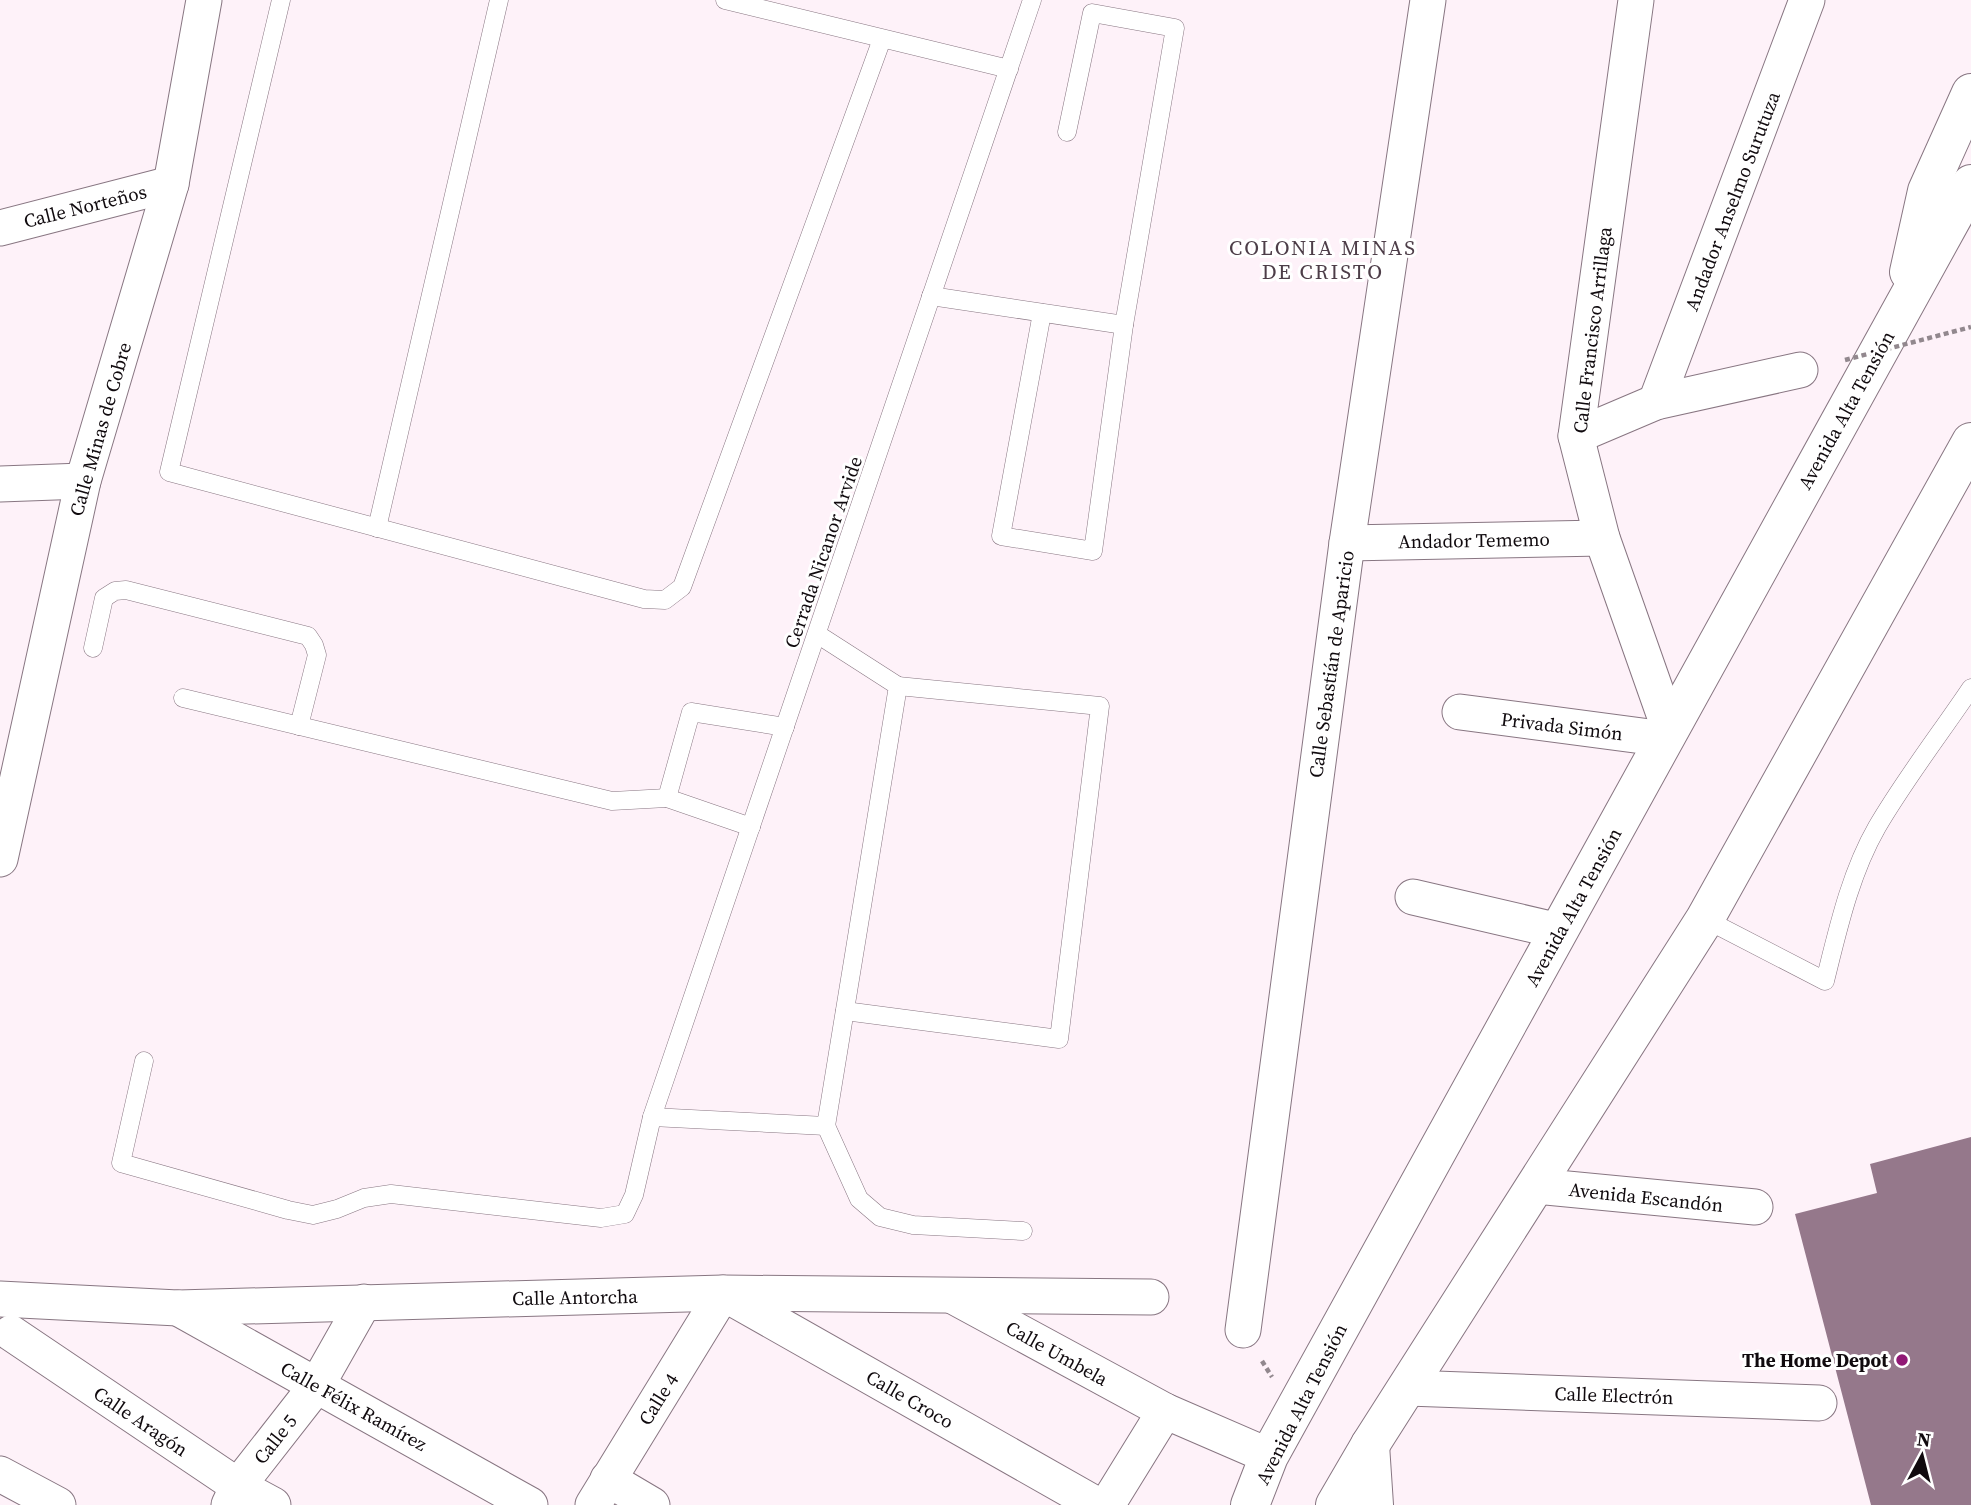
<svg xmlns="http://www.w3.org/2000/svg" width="1971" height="1505" viewBox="0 0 1971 1505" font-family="'Source Serif 4',serif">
	<rect width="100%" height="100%" fill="#fef2f9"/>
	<path fill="#95788b" d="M1971,1137V1505H1871L1795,1214L1877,1193L1870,1164Z"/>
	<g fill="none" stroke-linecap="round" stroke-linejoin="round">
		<defs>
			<g id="lane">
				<path d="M281,0L169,472L644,599L665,600L682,587L882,39"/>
				<path d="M725,0L1009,69"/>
				<path d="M931,296L1124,325"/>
				<path d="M1042,313L1001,536L1093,551L1124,325L1175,28L1092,13L1067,132"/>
				<path d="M377,528L499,0"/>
				<path d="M93,648L104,598L115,591L126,590L308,636L314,645L317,655L299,726"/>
				<path d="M183,698L612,801L667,798"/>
				<path d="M751,827L667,798L691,712L785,727"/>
				<path d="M1705,919L1825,981C1838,929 1850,874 1877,827C1905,779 1940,734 1971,688"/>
				<path d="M845,1011L1059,1039L1100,706L898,686"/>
				<path d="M144,1061L121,1163L288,1210L313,1215L337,1209L364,1198L391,1194L601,1218L625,1214L634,1195L652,1117L1032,0"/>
				<path d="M652,1117L826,1126L898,686L817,634"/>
				<path d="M826,1126L859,1199L880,1217L913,1225L1023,1231"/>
			</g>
			<g id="street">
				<path d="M1636,0L1576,436L1602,538L1670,731"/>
				<path d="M0,228L171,184"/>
				<path d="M1656,402L1807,0"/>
				<path d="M1576,436L1656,402L1800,370"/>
				<path d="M0,484L83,481"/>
				<path d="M1347,543L1602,538"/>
				<path d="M1460,712L1665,739"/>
				<path d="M0,859L83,481L171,184L204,0"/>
				<path d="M1413,897L1559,931"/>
				<path d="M1536,1186L1755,1207"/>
				<path d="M953,1296L1165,1411L1269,1456"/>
				<path d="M0,1299L178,1308L723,1293L1151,1297"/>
				<path d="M178,1308L530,1505"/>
				<path d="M1243,1330L1347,543L1428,0"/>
				<path d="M11,1333L238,1486L273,1505"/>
				<path d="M1408,1388L1819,1403"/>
				<path d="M0,1474L58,1505"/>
				<path d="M608,1479L652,1505"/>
				<path d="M229,1505L238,1486L317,1385L364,1302"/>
				<path d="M593,1505L723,1293L1097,1505"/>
				<path d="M1107,1505L1165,1411"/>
			</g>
			<g id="secondary">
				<path d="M1909,272L1927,191L1971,93"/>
				<path d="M1370,1445L1374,1505"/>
				<path d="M1250,1505L1269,1456L1971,184"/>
				<path d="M1335,1505L1370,1445L1705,919L1971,442"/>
			</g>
		</defs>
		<use href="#lane" stroke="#887682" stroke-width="19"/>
		<use href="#street" stroke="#887682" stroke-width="37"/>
		<use href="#secondary" stroke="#887682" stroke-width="40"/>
		<path stroke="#92888e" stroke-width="4.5" stroke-dasharray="5 3.5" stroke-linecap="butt" d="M1262,1361L1272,1377"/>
		<use href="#lane" stroke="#fff" stroke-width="18"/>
		<use href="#street" stroke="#fff" stroke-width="35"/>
		<use href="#secondary" stroke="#fff" stroke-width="38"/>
		<path stroke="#92888e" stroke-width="4.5" stroke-dasharray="5 3.5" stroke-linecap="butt" d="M1845,360L1971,327"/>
	</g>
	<circle fill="#911875" stroke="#fff" stroke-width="2.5" cx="1902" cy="1360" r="7"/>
	<g text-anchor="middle" stroke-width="6" stroke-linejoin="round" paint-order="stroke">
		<g font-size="19" fill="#100a0e" stroke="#fff">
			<text transform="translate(1732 201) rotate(-69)" y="7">Andador Anselmo Surutuza</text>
			<text transform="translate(85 206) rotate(-14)" y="7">Calle Norteños</text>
			<text transform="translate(1592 330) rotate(-83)" y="7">Calle Francisco Arrillaga</text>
			<text transform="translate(1846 410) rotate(-61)" y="7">Avenida Alta Tensión</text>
			<text transform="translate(100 429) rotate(-74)" y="7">Calle Minas de Cobre</text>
			<text transform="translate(1474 540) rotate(-1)" y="7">Andador Tememo</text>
			<text transform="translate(823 552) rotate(-71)" y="7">Cerrada Nicanor Arvide</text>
			<text transform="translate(1331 664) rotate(-82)" y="7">Calle Sebastián de Aparicio</text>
			<text transform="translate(1562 726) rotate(7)" y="7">Privada Simón</text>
			<text transform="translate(1573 907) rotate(-61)" y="7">Avenida Alta Tensión</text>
			<text transform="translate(1646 1197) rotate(6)" y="7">Avenida Escandón</text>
			<text transform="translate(575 1297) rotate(-1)" y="7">Calle Antorcha</text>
			<text transform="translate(1057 1353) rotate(29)" y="7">Calle Umbela</text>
			<text transform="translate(1614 1395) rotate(2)" y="7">Calle Electrón</text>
			<text transform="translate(658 1399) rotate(-58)" y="7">Calle 4</text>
			<text transform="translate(910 1399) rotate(30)" y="7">Calle Croco</text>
			<text transform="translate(1301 1404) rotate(-63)" y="7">Avenida Alta Tensión</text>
			<text transform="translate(354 1406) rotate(29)" y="7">Calle Félix Ramírez</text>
			<text transform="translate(141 1421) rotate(34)" y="7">Calle Aragón</text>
			<text transform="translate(275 1439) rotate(-52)" y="7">Calle 5</text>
		</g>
		<g font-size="19" font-weight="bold" fill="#100a0e" stroke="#fff" text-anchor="end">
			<text x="1888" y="1367">The Home Depot</text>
		</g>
		<g font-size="21" letter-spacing="2" fill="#4d3d48" stroke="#fff">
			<text x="1323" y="255">COLONIA MINAS<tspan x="1323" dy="24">DE CRISTO</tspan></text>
		</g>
	</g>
	<g transform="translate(1922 1456) rotate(7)" stroke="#ffffff" stroke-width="5" paint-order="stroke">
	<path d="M0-5L12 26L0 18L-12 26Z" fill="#100a0e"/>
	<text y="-10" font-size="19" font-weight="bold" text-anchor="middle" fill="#100a0e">N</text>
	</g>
</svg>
